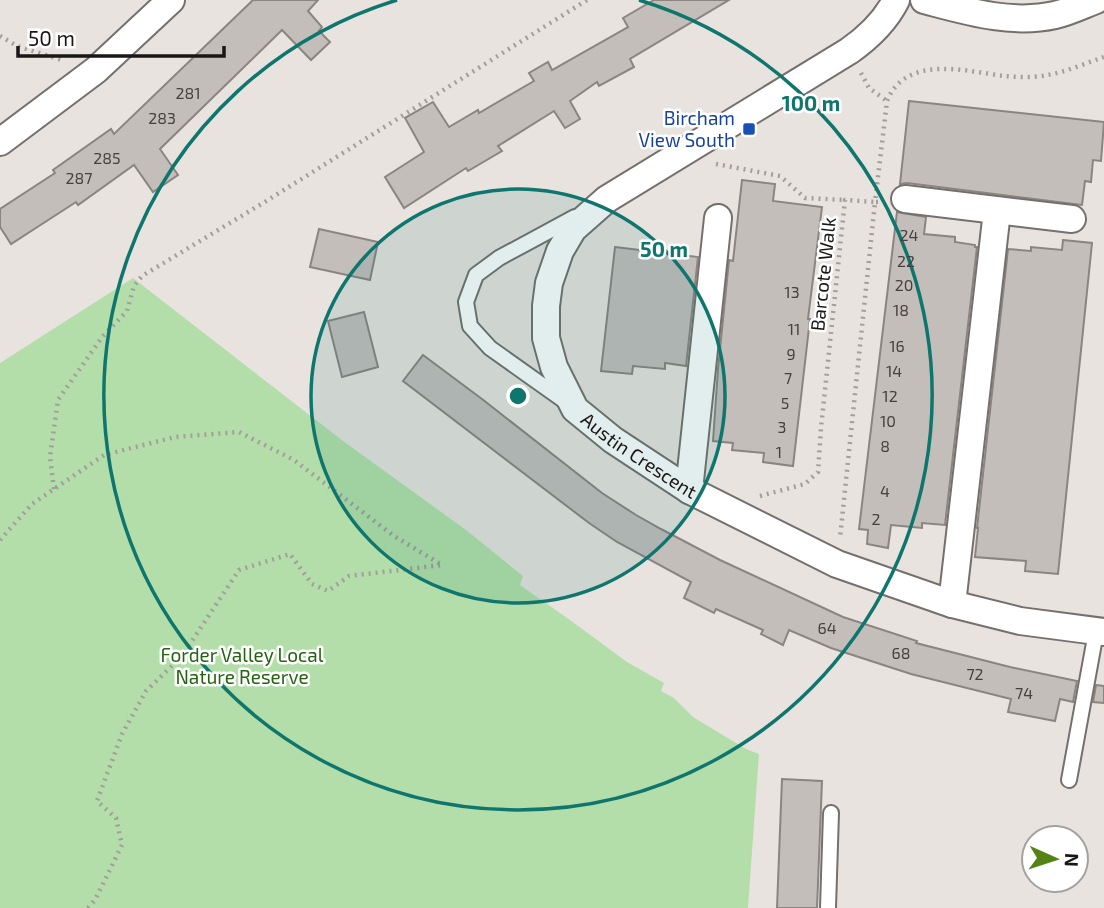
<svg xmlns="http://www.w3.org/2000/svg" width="1104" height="908" viewBox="0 0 1104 908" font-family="'Exo 2',sans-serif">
	<rect width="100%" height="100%" fill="#e9e3e0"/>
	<path fill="#b4dea9" d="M133,278L343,441L466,530L523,576L520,585L570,620L627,662L664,683L661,691L674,698L693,717L746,749L759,754L748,908H0V363Z"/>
	<g fill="#c4bebb" stroke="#8a8581" stroke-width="2">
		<path d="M253,0H318L308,11L322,27L319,31L330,42L311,60L282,30L160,149L178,175L153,192L134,165L78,205L76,202L11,244L0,227V209L55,173L53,170L111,129L114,134Z"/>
		<path d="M654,0H729L630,59L634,67L599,86L597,82L570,101L580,119L565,128L554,111L498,146L502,151L468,171L466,168L404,208L385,177L424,152L405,118L433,102L449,127L478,110L479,113L534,81L529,73L548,62L552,70L628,27L623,18Z"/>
		<path d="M909,101L1104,122L1101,161L1093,160L1091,182L1085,181L1082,205L907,183L900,184Z"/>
		<path d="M742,180L775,184L773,201L822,207L808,319H810L793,466L763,462L764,453L732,450L733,443L713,441L718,369L729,260L733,261Z"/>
		<path d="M897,212L926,217L924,234L955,237V242L975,245V247H977L945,525L922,523V528L891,525L888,548L867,544L868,530L859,529Z"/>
		<path d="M319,229L378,242L370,280L310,267Z"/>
		<path d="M1063,240L1092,243L1058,574L1025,571L1026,561L975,557L978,528H977L1008,249L1031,251V247L1062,250Z"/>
		<path d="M615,247L698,257L686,366L665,363V369L633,366L632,374L601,371Z"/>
		<path d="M364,312L378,367L342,377L328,321Z"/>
		<path d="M423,355L482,399L602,493L636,515L661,529L720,560L843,617L917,641L916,643L1010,667L1077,681L1073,702L1060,699L1055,721L1008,712L1011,699L911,674L831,648L789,630L783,645L761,634L763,630L716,609L714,613L684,598L691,582L617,542L589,523L403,381Z"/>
		<path d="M1096,685L1104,686V703L1093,702Z"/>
		<path d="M782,779L822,781L817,908H777Z"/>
	</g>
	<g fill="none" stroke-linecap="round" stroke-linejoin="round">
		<defs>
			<g id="lane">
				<path d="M566,402L490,348L470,326L466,302L476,275L499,258L575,217"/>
				<path d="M1069,780L1096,632"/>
				<path d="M828,908L831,813"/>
			</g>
			<g id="street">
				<path id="s1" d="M896,0C885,22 869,37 849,51L607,199L573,229L560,251L549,283L546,306V338L554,367L575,409L613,440L689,490L837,564L952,604L1020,621L1104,632"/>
				<path d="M924,0C966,11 1011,25 1055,15C1069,12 1083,5 1096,0"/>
				<path d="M0,142L96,70L171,0"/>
				<path d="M905,199L1072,219"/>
				<path d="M689,490L718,218"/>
				<path d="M952,604L997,211"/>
			</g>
		</defs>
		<use href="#lane" stroke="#75706d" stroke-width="18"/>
		<use href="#street" stroke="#75706d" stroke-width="30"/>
		<g stroke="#a29e9b" stroke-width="4.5" stroke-dasharray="2 5" stroke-linecap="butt">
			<path d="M0,36L17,46L65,61"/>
			<path d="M861,73L869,88L887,101"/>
			<path d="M716,164L780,176L805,198L845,200"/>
			<path d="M878,202H875L887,101C906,54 966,71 1004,76C1018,77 1033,78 1047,75C1066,72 1086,63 1104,57"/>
			<path d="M54,489L50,457L58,400L102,337L127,311L134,286L142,276L268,200L587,0"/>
			<path d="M760,496L805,484L818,472L821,428L845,200L875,202L840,538"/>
			<path d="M0,540L32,504L104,455L175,437L239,432L294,460L394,536L442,565L349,576L328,591L312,584L290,554L239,570L182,656L146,691L122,734L97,801L116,818L122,845L95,900L88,908"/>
		</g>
		<use href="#lane" stroke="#fff" stroke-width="14"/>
		<use href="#street" stroke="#fff" stroke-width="26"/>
	</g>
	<circle cx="518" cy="396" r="207" fill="#0f766e" fill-opacity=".12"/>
	<g fill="none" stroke="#0f766e" stroke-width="3.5">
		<circle cx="518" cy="396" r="207"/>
		<path d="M639 0A414 414 0 1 1 397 0"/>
	</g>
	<rect fill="#1a4fb4" stroke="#fff" stroke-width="2.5" x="742" y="122" width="14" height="14" rx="3.5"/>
	<g text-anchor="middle" stroke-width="5" stroke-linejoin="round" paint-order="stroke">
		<g font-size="16" fill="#44413f">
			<text x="188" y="99">281</text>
			<text x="162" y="124">283</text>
			<text x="107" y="164">285</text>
			<text x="79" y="184">287</text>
			<text x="909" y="241">24</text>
			<text x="906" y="267">22</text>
			<text x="904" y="291">20</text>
			<text x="792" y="298">13</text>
			<text x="901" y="316">18</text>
			<text x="794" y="335">11</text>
			<text x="897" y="352">16</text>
			<text x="791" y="360">9</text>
			<text x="894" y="377">14</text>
			<text x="788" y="384">7</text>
			<text x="890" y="402">12</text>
			<text x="785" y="409">5</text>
			<text x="888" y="427">10</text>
			<text x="782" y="433">3</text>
			<text x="885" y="452">8</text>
			<text x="779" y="458">1</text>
			<text x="885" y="497">4</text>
			<text x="876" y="525">2</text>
			<text x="827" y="634">64</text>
			<text x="901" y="659">68</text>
			<text x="975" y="680">72</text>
			<text x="1024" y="699">74</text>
		</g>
		<g font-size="19" fill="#164399" stroke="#fff" text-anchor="end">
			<text x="735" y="125">Bircham<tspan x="735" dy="22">View South</tspan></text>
		</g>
		<g font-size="19" fill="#191716" stroke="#fff">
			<text transform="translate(823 274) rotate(-84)" y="7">Barcote Walk</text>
			<text dy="7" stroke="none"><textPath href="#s1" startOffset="670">Austin Crescent</textPath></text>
		</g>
		<g font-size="19" fill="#256311" stroke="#fff">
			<text x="242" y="662">Forder Valley Local<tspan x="242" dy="22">Nature Reserve</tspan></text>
		</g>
	</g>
	<circle cx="518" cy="396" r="10" fill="#0f766e" stroke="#fff" stroke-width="3.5"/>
	<g font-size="21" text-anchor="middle" font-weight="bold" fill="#0f766e" stroke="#fff" stroke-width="5" stroke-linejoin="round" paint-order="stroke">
		<text x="811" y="111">100 m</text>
		<text x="664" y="257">50 m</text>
	</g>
	<g transform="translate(1055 859) rotate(93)"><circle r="33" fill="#ffffff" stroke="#a3a2a2" stroke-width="2"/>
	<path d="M0-5L12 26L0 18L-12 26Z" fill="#538315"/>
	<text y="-10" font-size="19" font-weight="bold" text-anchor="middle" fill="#191716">N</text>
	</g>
	<path d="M18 46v10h206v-10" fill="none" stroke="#191716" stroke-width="3.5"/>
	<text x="28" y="46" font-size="21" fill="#191716" stroke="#ffffff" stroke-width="5" paint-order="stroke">50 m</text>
</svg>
